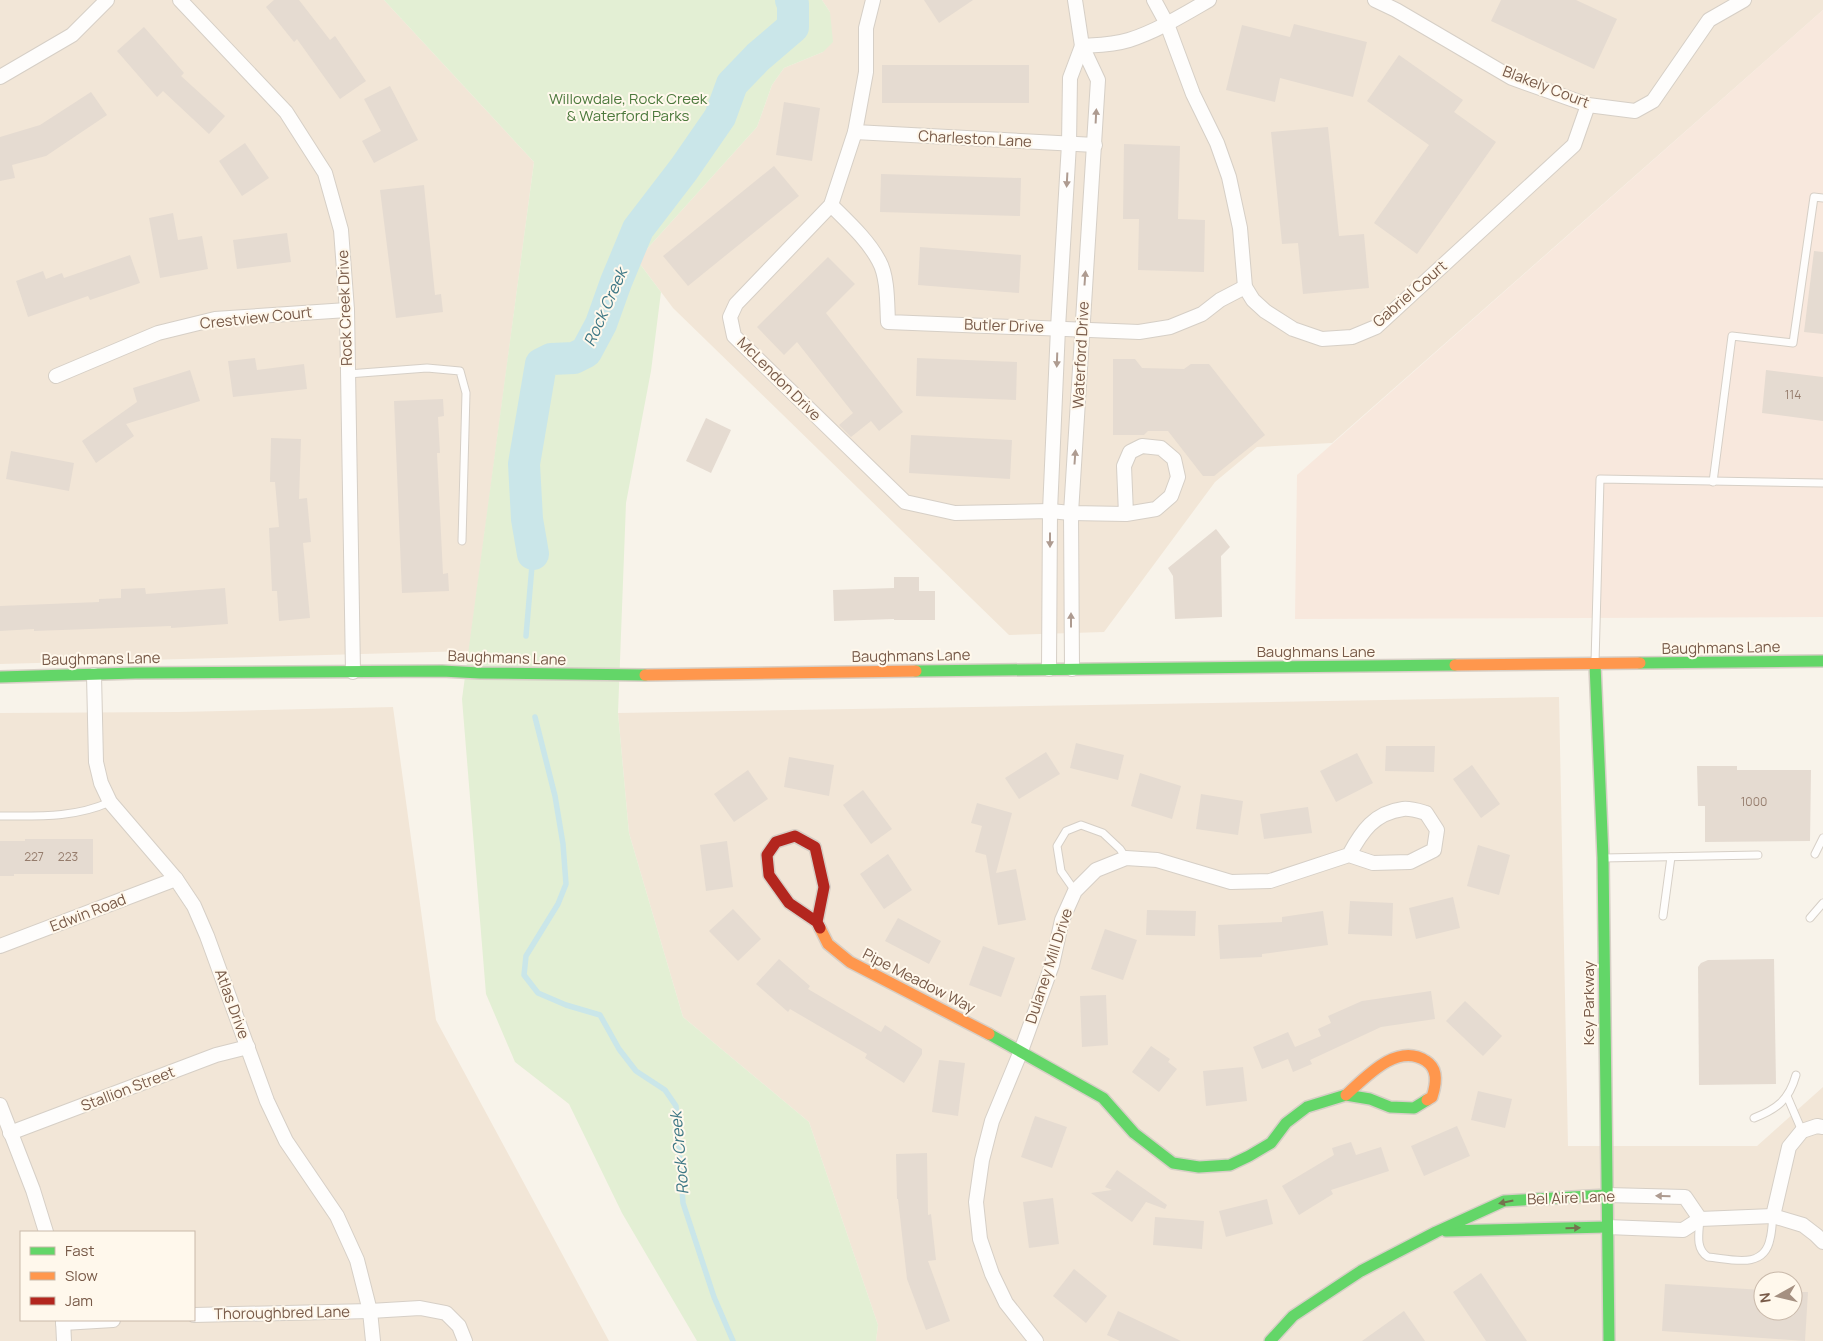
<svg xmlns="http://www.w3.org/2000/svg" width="1823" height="1341" viewBox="0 0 1823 1341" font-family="Manrope,sans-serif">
	<rect width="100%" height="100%" fill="#f8f3ea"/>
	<g fill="#f2e6d7" fill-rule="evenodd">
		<path d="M0,0H384L534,162L469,651L0,664Z"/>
		<path d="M822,0H1823V10L1332,443L1257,447L1215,482L1104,632L1009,635L673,308L637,260L757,127L772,85L784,68L823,52L830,12Z"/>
		<path d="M1559,697L1568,1146H1757L1823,1087V1341H876L878,1325L809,1122L683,1017L629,833L618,713ZM1763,1281H1793V1311H1763Z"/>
		<path d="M393,707L436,1020L609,1341H0V713L178,712ZM21,1232H194V1320H21Z"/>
	</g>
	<path fill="#f8e8dd" d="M1823,10V617L1295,619L1297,475Z"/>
	<path fill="#e3efd4" d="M384,0H822L830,12L833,42L823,52L784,68L772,85L757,127L637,260L661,292L651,371L626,503L618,713L629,833L683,1017L809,1122L878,1325L876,1341H697L622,1213L569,1104L515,1062L486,994L462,699L534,162Z"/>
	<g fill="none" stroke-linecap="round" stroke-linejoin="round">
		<g stroke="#cae6e9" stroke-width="5.5">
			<path d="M526,636L533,554"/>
			<path d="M535,717L555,796L563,844L566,884L558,904L526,956L524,975L538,993L566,1005L600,1015L619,1049L636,1071L665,1090L676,1106L683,1203L714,1297L733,1341"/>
		</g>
		<path stroke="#cae6e9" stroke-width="32" d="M533,554L527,519L524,464L541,364L551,359L574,358L586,352L601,324L616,282L638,229L684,169L720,117L732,84L758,57L793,27V4L791,0"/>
	</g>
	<g fill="#e5dbd1">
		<path d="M274,0H299L330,40L335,36L366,81L340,99L297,39L294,42L266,7Z"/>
		<path d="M924,0H973L939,23Z"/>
		<path d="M1501,0H1576L1617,19L1594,69L1491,21Z"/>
		<path d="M1294,24L1367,42L1353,97L1280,78L1275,102L1226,90L1242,25L1290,37Z"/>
		<path d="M144,27L184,73L181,76L225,116L209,134L163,91L157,97L117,51Z"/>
		<path d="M1399,55L1463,100L1454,112L1496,142L1417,254L1374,223L1429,145L1367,101Z"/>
		<rect x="882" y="65" width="147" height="38"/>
		<path d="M390,86L418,140L374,163L362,141L381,131L364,99Z"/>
		<path d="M91,92L107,115L46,156L12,165L15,178L0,181V137L40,125Z"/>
		<path d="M784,102L820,108L812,161L776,155Z"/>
		<path d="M1328,127L1339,236L1364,234L1369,288L1303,294L1298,243L1282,244L1271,132Z"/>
		<path d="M245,143L269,178L242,196L219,161Z"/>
		<path d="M1124,144L1180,146L1178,219L1205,220L1204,272L1138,270L1139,219H1123Z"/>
		<path d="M774,166L799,196L688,286L663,256Z"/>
		<path d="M881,174L1021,178L1020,216L880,212Z"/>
		<path d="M424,185L435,295L441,294L443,312L396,318L380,190Z"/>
		<path d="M173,213L178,240L202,236L208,269L160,278L149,218Z"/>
		<path d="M287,233L291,262L237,269L233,240Z"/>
		<path d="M920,247L1021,255L1019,293L918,285Z"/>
		<path d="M1814,251L1823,252V334L1804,332Z"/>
		<path d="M130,255L140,283L90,300L88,296L28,317L16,281L43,271L46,279L62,273L64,278Z"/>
		<path d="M828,257L855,284L826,313L903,412L879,431L871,421L851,437L839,425L853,413L797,342L784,355L757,327Z"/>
		<path d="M255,358L257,370L304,364L307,389L233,397L228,361Z"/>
		<path d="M917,358L1017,362L1016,400L916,396Z"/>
		<path d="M1113,359H1135L1142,368L1184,369L1191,364H1209L1265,435L1214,476H1203L1168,431H1148L1144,435H1113Z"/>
		<path d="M190,370L200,401L126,424L134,436L96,463L82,441L137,402L133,388Z"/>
		<path d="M1766,370L1823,377V421L1762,413Z"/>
		<path d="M443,399L444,416L438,417L440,453H437L443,574L448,573L449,591L402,593L394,401Z"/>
		<path d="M706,418L731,430L711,473L686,461Z"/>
		<path d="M911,435L1012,440L1010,479L909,473Z"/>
		<path d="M271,438L301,439L299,499L307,498L311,542L303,543L310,618L279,621L277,591H272L269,528L279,527L275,482H270Z"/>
		<path d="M11,451L74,463L69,491L6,479Z"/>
		<path d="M1216,529L1230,547L1221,556L1222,617L1175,619L1173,576L1168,568Z"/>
		<path d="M894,577H919V591H935V620H894V619L834,621L833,590L894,588Z"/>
		<path d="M145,588L146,594L225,588L228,624L171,628V626L34,631V629L0,631V606L99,602V599L121,598V589Z"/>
		<path d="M1076,743L1124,755L1118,780L1070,768Z"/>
		<path d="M1386,746H1435L1434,772L1385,771Z"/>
		<path d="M1046,752L1060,774L1019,799L1005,778Z"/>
		<path d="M1357,753L1373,783L1336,802L1320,771Z"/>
		<path d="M789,757L834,765L829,796L784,787Z"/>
		<path d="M1472,765L1500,804L1481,818L1453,779Z"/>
		<path d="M1697,766H1737V770H1811L1810,841L1705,842V806H1698Z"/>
		<path d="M748,770L768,799L734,822L714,794Z"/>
		<path d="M1140,773L1181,786L1172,819L1131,806Z"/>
		<path d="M863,790L892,829L871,844L843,805Z"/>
		<path d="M1201,794L1243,801L1238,835L1196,829Z"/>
		<path d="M977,803L1012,813L996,873L1016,869L1026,920L998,925L986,855L975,852L982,826L971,823Z"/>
		<path d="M1308,807L1312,833L1264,839L1260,814Z"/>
		<path d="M25,839H93V874H14V876H0V841H25Z"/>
		<path d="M727,841L733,887L706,891L700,845Z"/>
		<path d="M1478,845L1510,855L1499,895L1467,886Z"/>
		<path d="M888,854L912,890L884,909L860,874Z"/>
		<path d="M1453,897L1460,928L1416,939L1409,908Z"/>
		<path d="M1350,901L1393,903L1392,936L1348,934Z"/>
		<path d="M733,909L761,939L738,961L709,931Z"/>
		<path d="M1147,910L1196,911L1195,936L1146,935Z"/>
		<path d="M1323,911L1328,945L1262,954V957L1220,959L1218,925L1282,922V917Z"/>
		<path d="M898,918L941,941L929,964L885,941Z"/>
		<path d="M1105,929L1137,940L1123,980L1091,969Z"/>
		<path d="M983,946L1015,958L1001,997L969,985Z"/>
		<path d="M779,959L810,986L808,989L881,1032L885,1025L922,1049V1054L904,1083L865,1058L867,1054L790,1009L788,1012L756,984Z"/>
		<path d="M1774,959L1776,1084L1699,1085L1698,967L1701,963L1708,960Z"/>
		<path d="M1431,991L1435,1019L1381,1027L1310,1060L1312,1064L1293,1072L1288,1059L1262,1069L1253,1047L1288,1032L1295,1047L1321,1036L1318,1029L1331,1023L1328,1016L1362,1001Z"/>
		<path d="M1106,995L1108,1045L1082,1047L1080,996Z"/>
		<path d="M1465,1001L1502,1036L1483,1056L1446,1021Z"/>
		<path d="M1151,1046L1170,1059L1168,1062L1177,1069L1159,1092L1132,1072Z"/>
		<path d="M939,1060L965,1063L958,1116L932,1112Z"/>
		<path d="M1243,1067L1247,1101L1206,1106L1203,1071Z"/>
		<path d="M1478,1091L1512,1099L1505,1128L1471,1120Z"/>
		<path d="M1035,1116L1067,1127L1052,1168L1021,1157Z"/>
		<path d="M1457,1126L1470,1156L1424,1176L1411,1146Z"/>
		<path d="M1351,1142L1356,1155L1381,1147L1389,1171L1331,1190L1333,1194L1299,1215L1282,1186L1334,1155L1332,1148Z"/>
		<path d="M927,1153L928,1215L931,1214L936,1260L928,1261L950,1321L926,1330L907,1279L898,1199H897L896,1154Z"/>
		<path d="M1117,1170L1167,1205L1165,1209L1146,1202L1132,1222L1091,1193L1112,1190L1105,1187Z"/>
		<path d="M1053,1198L1059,1244L1029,1248L1023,1202Z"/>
		<path d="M1267,1199L1273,1224L1226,1237L1219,1211Z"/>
		<path d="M1155,1217L1204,1221L1202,1249L1153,1245Z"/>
		<path d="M1074,1269L1107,1296L1086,1323L1053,1296Z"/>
		<path d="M1481,1273L1527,1341H1486L1453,1292Z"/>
		<path d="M1665,1284L1763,1290V1311H1793V1292H1808L1805,1341L1662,1331Z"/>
		<path d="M1118,1311L1181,1341H1120L1107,1335Z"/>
		<path d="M1404,1311L1425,1341H1362Z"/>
	</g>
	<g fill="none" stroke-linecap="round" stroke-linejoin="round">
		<defs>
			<g id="lane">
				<path d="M348,374L427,368L460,371L466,393L462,541"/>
				<path d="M1713,482L1732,336L1793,343L1814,197L1823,198"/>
				<path d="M1595,663L1600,479L1823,483"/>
				<path d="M0,816C39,816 74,818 110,802"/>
				<path d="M1815,854L1823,838"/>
				<path d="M1603,858L1758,855"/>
				<path d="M1075,891L1061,871L1057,846L1066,831L1081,825L1103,833L1120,849L1126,858"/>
				<path d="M1663,916L1671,857"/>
				<path d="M1810,918L1823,903"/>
				<path d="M1787,1096L1802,1131"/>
				<path d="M1754,1118C1777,1109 1789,1100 1796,1075"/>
				<path d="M1700,1219C1699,1233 1695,1249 1708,1257C1731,1259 1764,1270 1770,1239C1772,1232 1772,1224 1773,1216"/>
			</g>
			<g id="street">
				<path d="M180,0L286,112L325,173L341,230L347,310L353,672"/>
				<path d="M873,0L866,28V72L855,132L831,205L736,304L730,317L734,336L905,502L955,513L1050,511L1071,513L1126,514L1156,509L1171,496L1178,477L1174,459L1161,448L1142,446L1130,452L1124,466L1126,514"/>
				<path d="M1154,0L1167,24L1193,94L1217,143L1229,177L1240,228L1245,287L1253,300L1265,311L1293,329L1322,339L1352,337L1376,327L1574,145L1588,105"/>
				<path d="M1375,0L1396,10L1512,78L1588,105L1635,111L1653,101L1709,20L1744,0"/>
				<path d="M1082,46C1098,45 1113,45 1129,40C1157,31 1183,15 1209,0"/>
				<path d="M0,77L72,35L107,0"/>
				<path d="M855,132L1095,145"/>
				<path d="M831,205C848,222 868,240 879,261C888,277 887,304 888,322L1139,332L1170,327L1202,314L1220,300L1245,287"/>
				<path d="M56,376L158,333L215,319L347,310"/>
				<path d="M1049,669L1050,511L1058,328L1069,144L1070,78L1082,46"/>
				<path d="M1072,669L1071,513L1098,80L1082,46L1075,0"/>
				<path d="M94,675L96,762L101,783L110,802L176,879L194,906L207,936L267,1101L286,1141L337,1216L357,1260L370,1311L373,1341"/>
				<path d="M0,946L176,879"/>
				<path d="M0,1105L33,1190L46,1232"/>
				<path d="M10,1133L216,1055L248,1047"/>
				<path d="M1607,1195L1685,1197L1700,1219"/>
				<path d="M1773,1216L1789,1147L1802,1131L1817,1126L1823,1127"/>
				<path d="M1607,1227L1683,1230L1700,1219L1773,1216L1803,1225L1816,1235L1823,1242"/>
				<path d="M194,1315L370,1311L420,1308L446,1313L459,1326L465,1341"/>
				<path d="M63,1320L64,1341"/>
				<path d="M63,1323L113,1320"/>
				<path d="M1036,1341L1006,1303L992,1274L980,1239L976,1202L982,1160L992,1121L1021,1051L1052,965L1062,920L1075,891L1096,870L1126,858L1157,860L1231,882L1270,881L1349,855C1362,831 1374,813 1403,809C1410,808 1419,811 1426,813L1437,830L1434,850L1410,862L1373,863L1349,855"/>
			</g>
			<g id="fast">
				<path d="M1640,663L1823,661"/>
				<path d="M1595,664L1603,858L1609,1341"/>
				<path d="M916,671L1455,665"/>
				<path d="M0,677L135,673L442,671L480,673L645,675"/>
				<path d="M989,1034L1103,1098L1134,1133L1173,1163L1199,1167L1230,1165L1249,1156L1271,1143L1286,1123L1307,1107L1346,1095L1370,1099L1390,1107L1414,1108L1427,1100"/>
				<path d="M1446,1231L1607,1227"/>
				<path d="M1270,1341L1293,1316L1361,1271L1436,1232L1504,1201L1607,1195"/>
			</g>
			<g id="slow">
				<path d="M1455,665L1640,663"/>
				<path d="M645,675L916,671"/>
				<path d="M820,928L828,944L850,962L989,1034"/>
				<path d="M1346,1095C1366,1077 1397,1042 1426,1061C1439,1069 1436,1085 1432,1097L1427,1100"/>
			</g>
			<path id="jam" d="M817,922L789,903L769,875L767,855L776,842L795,836L815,847L824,887L817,922L820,928"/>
		</defs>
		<use href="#lane" stroke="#d6cfc6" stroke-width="9"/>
		<use href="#street" stroke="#d6cfc6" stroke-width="16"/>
		<use href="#fast" stroke="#d7cfc6" stroke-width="14"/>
		<use href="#slow" stroke="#d7cfc6" stroke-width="14"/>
		<use href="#jam" stroke="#d7cfc6" stroke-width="14"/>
		<use href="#lane" stroke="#fefdfc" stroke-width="7"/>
		<use href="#street" stroke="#fefdfc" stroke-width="14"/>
		<use href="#fast" stroke="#63d668" stroke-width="11"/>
		<use href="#slow" stroke="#ff974d" stroke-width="11"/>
		<use href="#jam" stroke="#b3261e" stroke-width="11"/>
	</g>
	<defs><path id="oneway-solid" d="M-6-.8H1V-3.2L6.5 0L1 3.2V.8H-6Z" transform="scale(1.25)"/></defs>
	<g fill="#ae9b90">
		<use href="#oneway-solid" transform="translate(1096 116) rotate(-87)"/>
		<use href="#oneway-solid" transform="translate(1067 180) rotate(93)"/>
		<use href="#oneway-solid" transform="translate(1085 278) rotate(-86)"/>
		<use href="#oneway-solid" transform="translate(1057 360) rotate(92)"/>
		<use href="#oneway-solid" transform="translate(1075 457) rotate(-86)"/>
		<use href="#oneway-solid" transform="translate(1050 540) rotate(90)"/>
		<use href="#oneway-solid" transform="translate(1071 620) rotate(-90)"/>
		<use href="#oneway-solid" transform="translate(1663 1196) rotate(-179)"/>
	</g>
	<g fill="#74734e">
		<use href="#oneway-solid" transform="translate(1506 1202) rotate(168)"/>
		<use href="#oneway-solid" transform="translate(1573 1228) rotate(-1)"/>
	</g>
	<g text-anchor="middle" stroke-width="4" stroke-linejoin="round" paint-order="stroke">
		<g font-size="12" fill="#957c6c">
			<text x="1793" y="399">114</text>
			<text x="1754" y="806">1000</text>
			<text x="34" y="861">227</text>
			<text x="68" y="861">223</text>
		</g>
		<g font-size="15" fill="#785a48" stroke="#fff8ec">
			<text transform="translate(1546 87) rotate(21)" y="5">Blakely Court</text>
			<text transform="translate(975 139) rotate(3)" y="5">Charleston Lane</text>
			<text transform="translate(1410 294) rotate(-41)" y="5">Gabriel Court</text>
			<text transform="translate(345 308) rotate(-92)" y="5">Rock Creek Drive</text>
			<text transform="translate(256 318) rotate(-6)" y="5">Crestview Court</text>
			<text transform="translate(1004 326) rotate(2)" y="5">Butler Drive</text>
			<text transform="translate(1081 355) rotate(-87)" y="5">Waterford Drive</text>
			<text transform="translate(779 379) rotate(45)" y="5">McLendon Drive</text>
			<text transform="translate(1721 648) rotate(-1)" y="5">Baughmans Lane</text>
			<text x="1316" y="657">Baughmans Lane</text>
			<text transform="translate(911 656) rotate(-1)" y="5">Baughmans Lane</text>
			<text transform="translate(507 658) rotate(2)" y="5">Baughmans Lane</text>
			<text transform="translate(101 659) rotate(-1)" y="5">Baughmans Lane</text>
			<text transform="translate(88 913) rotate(-21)" y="5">Edwin Road</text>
			<text transform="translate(1049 966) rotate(-72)" y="5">Dulaney Mill Drive</text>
			<text transform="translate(919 981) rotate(27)" y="5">Pipe Meadow Way</text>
			<text transform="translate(1589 1003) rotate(-90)" y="5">Key Parkway</text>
			<text transform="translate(232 1004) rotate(70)" y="5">Atlas Drive</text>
			<text transform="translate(128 1089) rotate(-21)" y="5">Stallion Street</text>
			<text transform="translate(1571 1198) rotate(-2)" y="5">Bel Aire Lane</text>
			<text transform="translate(282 1313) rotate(-1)" y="5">Thoroughbred Lane</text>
		</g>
		<g font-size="15" fill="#4c793c" stroke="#fff8ec">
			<text x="628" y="104">Willowdale, Rock Creek<tspan x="628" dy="17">&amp; Waterford Parks</tspan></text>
		</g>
		<g font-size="16" font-style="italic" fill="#3d7785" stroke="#fff8ec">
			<text transform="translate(605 307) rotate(-66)" y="6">Rock Creek</text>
			<text transform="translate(679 1153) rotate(-95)" y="6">Rock Creek</text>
		</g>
	</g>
	<rect x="20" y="1231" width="175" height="90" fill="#fff8ec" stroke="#c9b9aa"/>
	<rect x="30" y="1247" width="25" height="8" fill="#63d668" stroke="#c9b9aa"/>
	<text x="65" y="1256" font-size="15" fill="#785a48">Fast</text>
	<rect x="30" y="1272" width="25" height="8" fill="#ff974d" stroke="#c9b9aa"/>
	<text x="65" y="1281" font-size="15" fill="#785a48">Slow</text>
	<rect x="30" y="1297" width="25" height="8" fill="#b3261e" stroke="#c9b9aa"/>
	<text x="65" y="1306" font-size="15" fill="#785a48">Jam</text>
	<g transform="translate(1778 1296) rotate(262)"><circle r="24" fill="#fff8ec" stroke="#c9b9aa"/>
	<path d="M0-4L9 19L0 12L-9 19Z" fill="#a59081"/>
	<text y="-8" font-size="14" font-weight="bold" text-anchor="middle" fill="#785a48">N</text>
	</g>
</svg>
